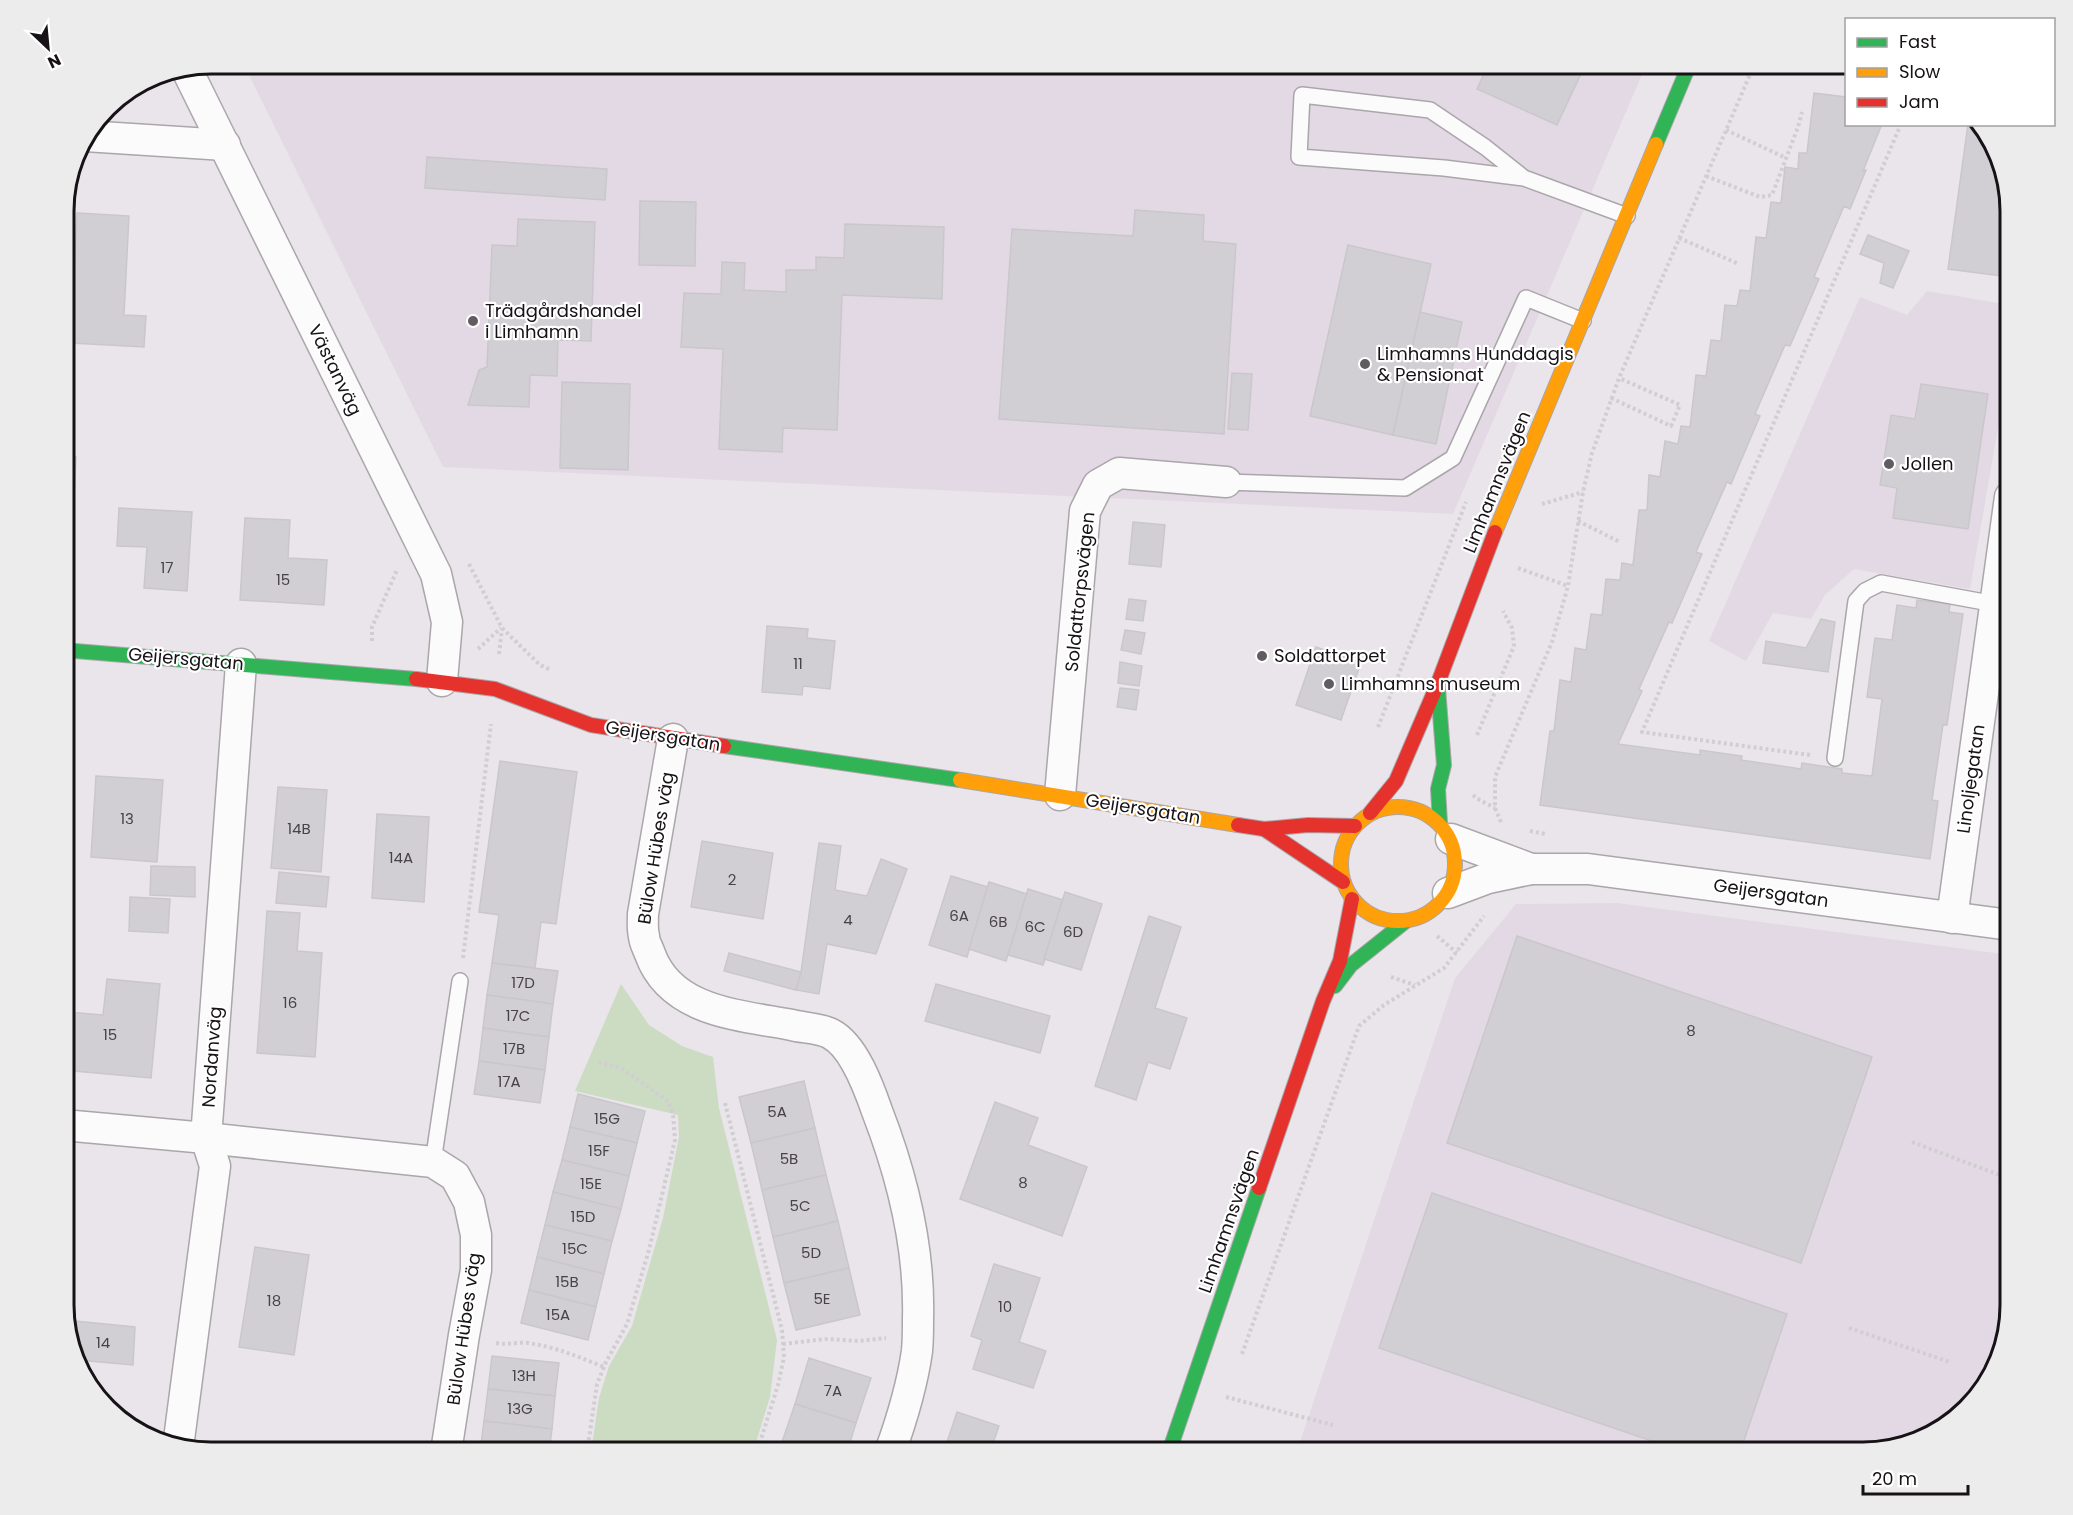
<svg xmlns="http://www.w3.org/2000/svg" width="2073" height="1515" viewBox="0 0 2073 1515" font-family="Poppins,sans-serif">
	<rect width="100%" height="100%" fill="#eae5ea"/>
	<g fill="#e3d9e5">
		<path d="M243,63H1647L1453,514L443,467Z"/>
		<path d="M1927,291L2010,305V359L1970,589L1854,569L1825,595L1811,619L1773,613L1746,661L1709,641L1860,297L1907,315Z"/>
		<path d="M1617,903L2010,955V1305L2002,1352L1980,1394L1928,1437L1863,1452H1249L1300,1442L1455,978L1516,904Z"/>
	</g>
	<path fill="#cbdcc3" d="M621,984L649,1025L682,1046L713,1057L719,1108L777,1340L770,1397L753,1452H591L599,1398L609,1366L632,1326L663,1218L679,1137L678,1115L575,1091Z"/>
	<g fill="#d1cfd3" stroke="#cac7cc" stroke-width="1.5">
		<path d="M1489,63H1586L1557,125L1477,89Z"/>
		<path d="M1814,93L1846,97V124H1882L1863,171L1866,170L1850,209L1844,206L1814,277L1819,279L1790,346L1785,345L1755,414L1760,416L1731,484L1727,482L1696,552L1702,554L1672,623L1669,622L1639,689L1642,691L1618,744L1700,755V750L1742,756L1741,760L1801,769L1802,763L1842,769V773L1872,776L1882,699L1867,697L1875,638L1892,640L1897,605L1916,608L1917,600L1950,604L1949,612L1963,614L1947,725H1943L1932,800L1938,801L1930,859L1540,805L1550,731H1554L1560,680L1571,682L1575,648L1586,650L1591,614L1602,615L1606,579L1620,580L1622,563L1633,565L1639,510H1647L1649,475L1660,477L1665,441L1678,444L1681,426L1690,427L1696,375L1706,376L1711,340L1721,341L1725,305L1737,306L1740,290L1750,291L1756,237L1766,238L1771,202L1781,203L1785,167L1798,169L1799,153H1807Z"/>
		<path d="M1968,124H1978L1995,145L2010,210L2009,277L1948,269Z"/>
		<path d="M427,157L607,169L605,200L425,188Z"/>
		<path d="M640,201L696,202L695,266L639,265Z"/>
		<path d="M1135,210L1204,215L1203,241L1236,244L1224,434L999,419L1012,229L1133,236Z"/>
		<path d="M77,213L129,216L124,315L146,316L144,347L71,343Z"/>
		<path d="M518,219L595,222L591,341L558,340L557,376L530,375L529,407L468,405L479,370L487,367L492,245L517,246Z"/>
		<path d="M845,224L944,227L942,299L842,295L837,430L783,428L782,452L719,449L723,349L681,347L684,293L721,294L722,262L745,263L744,290L786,292V270H816V257L844,258Z"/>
		<path d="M1868,235L1909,251L1893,288L1880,283L1884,263L1860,254Z"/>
		<path d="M1348,245L1431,264L1393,435L1310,416Z"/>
		<path d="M1420,312L1462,322L1436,444L1393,435Z"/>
		<path d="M1232,373L1252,374L1248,430L1228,429Z"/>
		<path d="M562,382L630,384L628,470L560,468Z"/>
		<path d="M1921,384L1988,394L1968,529L1893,518L1897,488L1880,485L1891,415L1915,419Z"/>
		<path d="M63,457H76L71,553H63Z"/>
		<path d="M119,508L192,512L187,591L144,588L147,547L117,546Z"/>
		<path d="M245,518L290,520L288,558L327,560L324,605L240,600Z"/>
		<path d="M1133,522L1165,525L1161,567L1129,564Z"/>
		<path d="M1129,599L1146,601L1143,621L1126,619Z"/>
		<path d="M1821,619L1835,622L1828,672L1763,663L1766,641L1806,648Z"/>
		<path d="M767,626L808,629L807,638L835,641L830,689L803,686L802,695L762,692Z"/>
		<path d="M1125,630L1145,633L1141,654L1121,650Z"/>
		<path d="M1316,647L1361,663L1341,720L1296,705Z"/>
		<path d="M1120,662L1142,666L1139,686L1118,683Z"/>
		<path d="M1120,688L1139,690L1136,710L1117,707Z"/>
		<path d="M500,761L577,772L556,924L541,922L535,968L492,963L499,915L479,912Z"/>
		<path d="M96,776L163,780L157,862L91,857Z"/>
		<path d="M278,787L327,790L321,872L271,868Z"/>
		<path d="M2010,801V866L2005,861L2003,854Z"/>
		<path d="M377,814L429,817L424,902L372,898Z"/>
		<path d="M702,841L773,853L763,919L691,907Z"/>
		<path d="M819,843L841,846L835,890L867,896L881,859L907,869L876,954L827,944L819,994L796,990L801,972Z"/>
		<path d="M151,866L195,867V897L150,895Z"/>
		<path d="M279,872L329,877L326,907L276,903Z"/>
		<path d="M951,876L988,887L967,957L929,945Z"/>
		<path d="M989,882L1027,894L1006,961L969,949Z"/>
		<path d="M1028,889L1063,900L1043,965L1008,955Z"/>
		<path d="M1065,892L1102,904L1081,970L1044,959Z"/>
		<path d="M130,897L170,899L168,933L129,931Z"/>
		<path d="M267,911L300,913L297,951L322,953L315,1057L257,1053Z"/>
		<path d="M1149,916L1181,927L1155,1008L1187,1018L1170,1069L1148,1062L1136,1100L1095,1086Z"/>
		<path d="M1517,936L1872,1057L1801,1263L1447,1143Z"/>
		<path d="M729,953L801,972L796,990L724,971Z"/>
		<path d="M492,963L558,971L553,1004L487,995Z"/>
		<path d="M107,979L160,984L151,1078L63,1070L68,1012L103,1015Z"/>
		<path d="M936,984L1050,1016L1040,1053L925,1021Z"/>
		<path d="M487,995L553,1004L549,1037L483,1028Z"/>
		<path d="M483,1028L549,1037L545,1070L479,1061Z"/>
		<path d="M479,1061L545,1070L540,1103L474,1094Z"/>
		<path d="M804,1081L815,1128L751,1143L739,1097Z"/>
		<path d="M578,1094L645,1111L637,1143L570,1127Z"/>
		<path d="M995,1102L1038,1118L1028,1145L1087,1167L1062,1236L960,1199Z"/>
		<path d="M570,1127L637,1143L629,1176L562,1160Z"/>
		<path d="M815,1128L826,1175L762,1190L751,1143Z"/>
		<path d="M562,1160L629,1176L621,1209L553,1192Z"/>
		<path d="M826,1175L838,1221L773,1237L762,1190Z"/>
		<path d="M553,1192L621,1209L612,1241L545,1225Z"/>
		<path d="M1432,1193L1787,1314L1740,1452H1684L1379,1348Z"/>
		<path d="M838,1221L849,1268L784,1283L773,1237Z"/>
		<path d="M545,1225L612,1241L604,1274L537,1257Z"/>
		<path d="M255,1247L309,1255L294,1355L239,1347Z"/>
		<path d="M537,1257L604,1274L596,1307L529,1290Z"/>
		<path d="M994,1264L1040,1278L1019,1342L1046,1351L1033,1388L973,1369L982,1340L971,1336Z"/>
		<path d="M849,1268L860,1315L796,1330L784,1283Z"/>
		<path d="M529,1290L596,1307L588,1340L521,1323Z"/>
		<path d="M2009,1311L2002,1352L1983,1388Z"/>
		<path d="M65,1320L135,1327L133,1365L77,1360Z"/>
		<path d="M492,1356L559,1363L555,1396L488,1389Z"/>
		<path d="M809,1358L871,1378L856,1423L795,1404Z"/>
		<path d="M488,1389L555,1396L552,1429L484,1421Z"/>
		<path d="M795,1404L856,1423L847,1452H791L780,1448Z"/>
		<path d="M957,1412L999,1426L990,1452H930L932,1447L944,1451Z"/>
		<path d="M484,1421L552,1429L549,1452H480Z"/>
	</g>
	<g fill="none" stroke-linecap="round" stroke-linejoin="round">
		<defs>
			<g id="lane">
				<path d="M1524,178L1485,147L1430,110L1302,95L1299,157L1444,168L1524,178L1627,216"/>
				<path d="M1226,482L1405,488L1453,458L1526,298L1583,321"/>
				<path d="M1835,758L1856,601L1865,591L1881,583L1995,604"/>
				<path d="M433,1162L460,981"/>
			</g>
			<g id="street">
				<path d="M186,68L436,574L447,622L442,681"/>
				<path d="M85,136L225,145"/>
				<path d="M673,739L643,914C643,921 642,929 644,936C644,942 648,948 650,954C671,1012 739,1015 792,1025C803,1028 821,1028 831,1034C854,1046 869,1088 877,1111C903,1178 920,1247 918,1319C918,1330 918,1341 917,1351C912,1386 902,1419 890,1452"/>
				<path d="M1060,795L1085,511L1098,485L1119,473L1226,482"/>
				<path d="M1451,839L1531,869"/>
				<path d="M1448,893L1488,878L1531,869H1588L2010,925"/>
				<path d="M1952,918L2010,497"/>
				<path d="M63,1125L206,1138L433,1162L455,1176L469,1202L476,1235V1270L464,1335L446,1452"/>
				<path d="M178,1447L215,1166L206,1138L241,664"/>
			</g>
			<g id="fast">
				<path d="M1656,144L1690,63"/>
				<path d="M63,650L416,679"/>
				<path d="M1438,688L1444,765L1438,789L1440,823"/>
				<path d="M724,746L960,780"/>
				<path d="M1335,986L1351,965L1406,921"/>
				<path d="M1169,1452L1259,1188"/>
			</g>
			<g id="slow">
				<path d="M1495,532L1656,144"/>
				<path d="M960,780L1238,825"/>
				<circle cx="1398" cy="864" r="57"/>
			</g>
			<g id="jam">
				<path d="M416,679L495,689L591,725L724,746"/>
				<path d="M1370,813L1396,781L1438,683L1495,532"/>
				<path d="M1238,825L1264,829L1308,825L1355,826"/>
				<path d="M1264,829L1343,882"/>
				<path d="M1259,1188L1323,1001L1340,961L1352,899"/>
			</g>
		</defs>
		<use href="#lane" stroke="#aaa6aa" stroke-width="18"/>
		<use href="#street" stroke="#aaa6aa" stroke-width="33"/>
		<use href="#fast" stroke="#aaa6aa" stroke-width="16"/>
		<use href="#slow" stroke="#aaa6aa" stroke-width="16"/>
		<use href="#jam" stroke="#aaa6aa" stroke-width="16"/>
		<g stroke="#d0ced0" stroke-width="4" stroke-dasharray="3 3" stroke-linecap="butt">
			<path d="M1726,130L1786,158"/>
			<path d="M1706,176L1760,197L1772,195L1798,127L1802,112"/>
			<path d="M1679,238L1739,264"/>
			<path d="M1611,398L1671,426L1680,405L1619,378"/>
			<path d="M1542,504L1583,492"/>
			<path d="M1578,521L1620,542"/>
			<path d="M469,564L502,628L540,665L551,670"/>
			<path d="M1518,568L1568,586"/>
			<path d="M372,641V627L397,570"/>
			<path d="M478,649L501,628"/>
			<path d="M499,654L502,629"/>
			<path d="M1378,727L1466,502"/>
			<path d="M1477,735L1514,646L1512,628L1503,611"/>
			<path d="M1810,755L1642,732L1901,124"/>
			<path d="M1473,795L1476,798L1495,808"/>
			<path d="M1501,822L1495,808V777L1552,642L1568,586L1583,492L1592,453L1619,378L1755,63"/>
			<path d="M1530,831L1546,834"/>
			<path d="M1437,936L1457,953"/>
			<path d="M463,958L491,724"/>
			<path d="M1391,977L1415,985"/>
			<path d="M725,1103L782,1330L784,1357L778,1385L757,1452"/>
			<path d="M1912,1142L2010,1179"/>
			<path d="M1849,1328L1950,1362"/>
			<path d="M496,1343C507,1345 517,1342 528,1343C556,1347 579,1357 604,1367"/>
			<path d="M783,1344L825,1339L859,1341L886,1338"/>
			<path d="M1242,1354L1359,1026L1384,1005L1444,968L1484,916"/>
			<path d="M1226,1397L1333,1425"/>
			<path d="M587,1452L597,1384L606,1362L627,1324L649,1250L675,1140L673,1114L669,1102L621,1068L598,1062"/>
		</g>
		<use href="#lane" stroke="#fcfbfc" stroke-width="15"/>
		<use href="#street" stroke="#fcfbfc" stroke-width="30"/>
		<use href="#fast" stroke="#30b455" stroke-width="14"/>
		<use href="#slow" stroke="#ff9f0a" stroke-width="14"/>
		<use href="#jam" stroke="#e5322d" stroke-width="14"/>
	</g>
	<g fill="#605c60" stroke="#fff" stroke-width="2">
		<circle cx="473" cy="321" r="6"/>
		<circle cx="1365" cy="364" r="6"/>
		<circle cx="1889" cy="464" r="6"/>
		<circle cx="1262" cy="656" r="6"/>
		<circle cx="1329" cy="684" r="6"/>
	</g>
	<g text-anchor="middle" stroke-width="4.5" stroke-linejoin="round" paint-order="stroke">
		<g font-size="15" fill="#474347">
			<text x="167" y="573">17</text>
			<text x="283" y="585">15</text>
			<text x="798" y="669">11</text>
			<text x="127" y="824">13</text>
			<text x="299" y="834">14B</text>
			<text x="401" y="863">14A</text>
			<text x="732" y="885">2</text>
			<text x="959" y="921">6A</text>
			<text x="848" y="925">4</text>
			<text x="998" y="927">6B</text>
			<text x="1035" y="932">6C</text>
			<text x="1073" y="937">6D</text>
			<text x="523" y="988">17D</text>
			<text x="290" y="1008">16</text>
			<text x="518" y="1021">17C</text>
			<text x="1691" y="1036">8</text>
			<text x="110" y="1040">15</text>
			<text x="514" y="1054">17B</text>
			<text x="509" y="1087">17A</text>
			<text x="777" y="1117">5A</text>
			<text x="607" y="1124">15G</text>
			<text x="599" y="1156">15F</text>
			<text x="789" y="1164">5B</text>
			<text x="1023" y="1188">8</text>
			<text x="591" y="1189">15E</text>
			<text x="800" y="1211">5C</text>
			<text x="583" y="1222">15D</text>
			<text x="575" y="1254">15C</text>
			<text x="811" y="1258">5D</text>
			<text x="567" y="1287">15B</text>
			<text x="822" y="1304">5E</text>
			<text x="274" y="1306">18</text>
			<text x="1005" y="1312">10</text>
			<text x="558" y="1320">15A</text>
			<text x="103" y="1348">14</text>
			<text x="524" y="1381">13H</text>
			<text x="833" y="1396">7A</text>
			<text x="520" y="1414">13G</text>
		</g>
		<g font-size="18" fill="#161216" stroke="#fff" text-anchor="start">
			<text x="485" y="317">Trädgårdshandel<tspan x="485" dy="21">i Limhamn</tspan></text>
			<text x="1377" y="360">Limhamns Hunddagis<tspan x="1377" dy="21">&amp; Pensionat</tspan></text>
			<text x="1901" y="470">Jollen</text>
			<text x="1274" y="662">Soldattorpet</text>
			<text x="1341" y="690">Limhamns museum</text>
		</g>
		<g font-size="18" fill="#161216" stroke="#fff">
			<text transform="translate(335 370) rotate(64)" y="6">Västanväg</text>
			<text transform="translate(1497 482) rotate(-68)" y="6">Limhamnsvägen</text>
			<text transform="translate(1080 592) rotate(-84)" y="6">Soldattorpsvägen</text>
			<text transform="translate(186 659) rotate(5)" y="6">Geijersgatan</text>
			<text transform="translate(663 736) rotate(9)" y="6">Geijersgatan</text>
			<text transform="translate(1971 779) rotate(-82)" y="6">Linoljegatan</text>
			<text transform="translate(1143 809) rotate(9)" y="6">Geijersgatan</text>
			<text transform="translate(656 848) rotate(-81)" y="6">Bülow Hübes väg</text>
			<text transform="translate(1771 893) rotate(8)" y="6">Geijersgatan</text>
			<text transform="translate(212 1057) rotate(-86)" y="6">Nordanväg</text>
			<text transform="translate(1229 1221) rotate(-71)" y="6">Limhamnsvägen</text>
			<text transform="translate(464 1329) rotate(-82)" y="6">Bülow Hübes väg</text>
		</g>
	</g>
	<path d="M0 0H2073V1515H0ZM211 74H1863A137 137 0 0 1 2000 211V1305A137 137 0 0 1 1863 1442H211A137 137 0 0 1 74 1305V211A137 137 0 0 1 211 74Z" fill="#ececec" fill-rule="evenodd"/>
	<path fill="none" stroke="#161216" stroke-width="3" d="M211 74H1863A137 137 0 0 1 2000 211V1305A137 137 0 0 1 1863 1442H211A137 137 0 0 1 74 1305V211A137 137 0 0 1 211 74Z"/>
	<rect x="1845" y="18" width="210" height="108" fill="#ffffff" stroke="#a2a0a2" stroke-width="1.5"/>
	<rect x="1857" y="38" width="30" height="9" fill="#30b455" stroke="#a2a0a2" stroke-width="1.5"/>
	<text x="1899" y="48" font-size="18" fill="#161216">Fast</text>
	<rect x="1857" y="68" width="30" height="9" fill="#ff9f0a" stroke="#a2a0a2" stroke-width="1.5"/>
	<text x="1899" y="78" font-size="18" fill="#161216">Slow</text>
	<rect x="1857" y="98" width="30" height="9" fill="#e5322d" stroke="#a2a0a2" stroke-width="1.5"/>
	<text x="1899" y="108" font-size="18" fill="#161216">Jam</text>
	<g transform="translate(48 48) rotate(154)" stroke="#ffffff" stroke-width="4.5" paint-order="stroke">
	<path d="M0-4.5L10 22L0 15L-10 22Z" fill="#161216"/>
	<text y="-9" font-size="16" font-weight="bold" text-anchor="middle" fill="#161216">N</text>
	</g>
	<path d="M1863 1485v9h105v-9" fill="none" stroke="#161216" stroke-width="3"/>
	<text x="1872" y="1485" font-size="18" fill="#161216" stroke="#ffffff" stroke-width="4.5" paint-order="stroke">20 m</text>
</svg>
